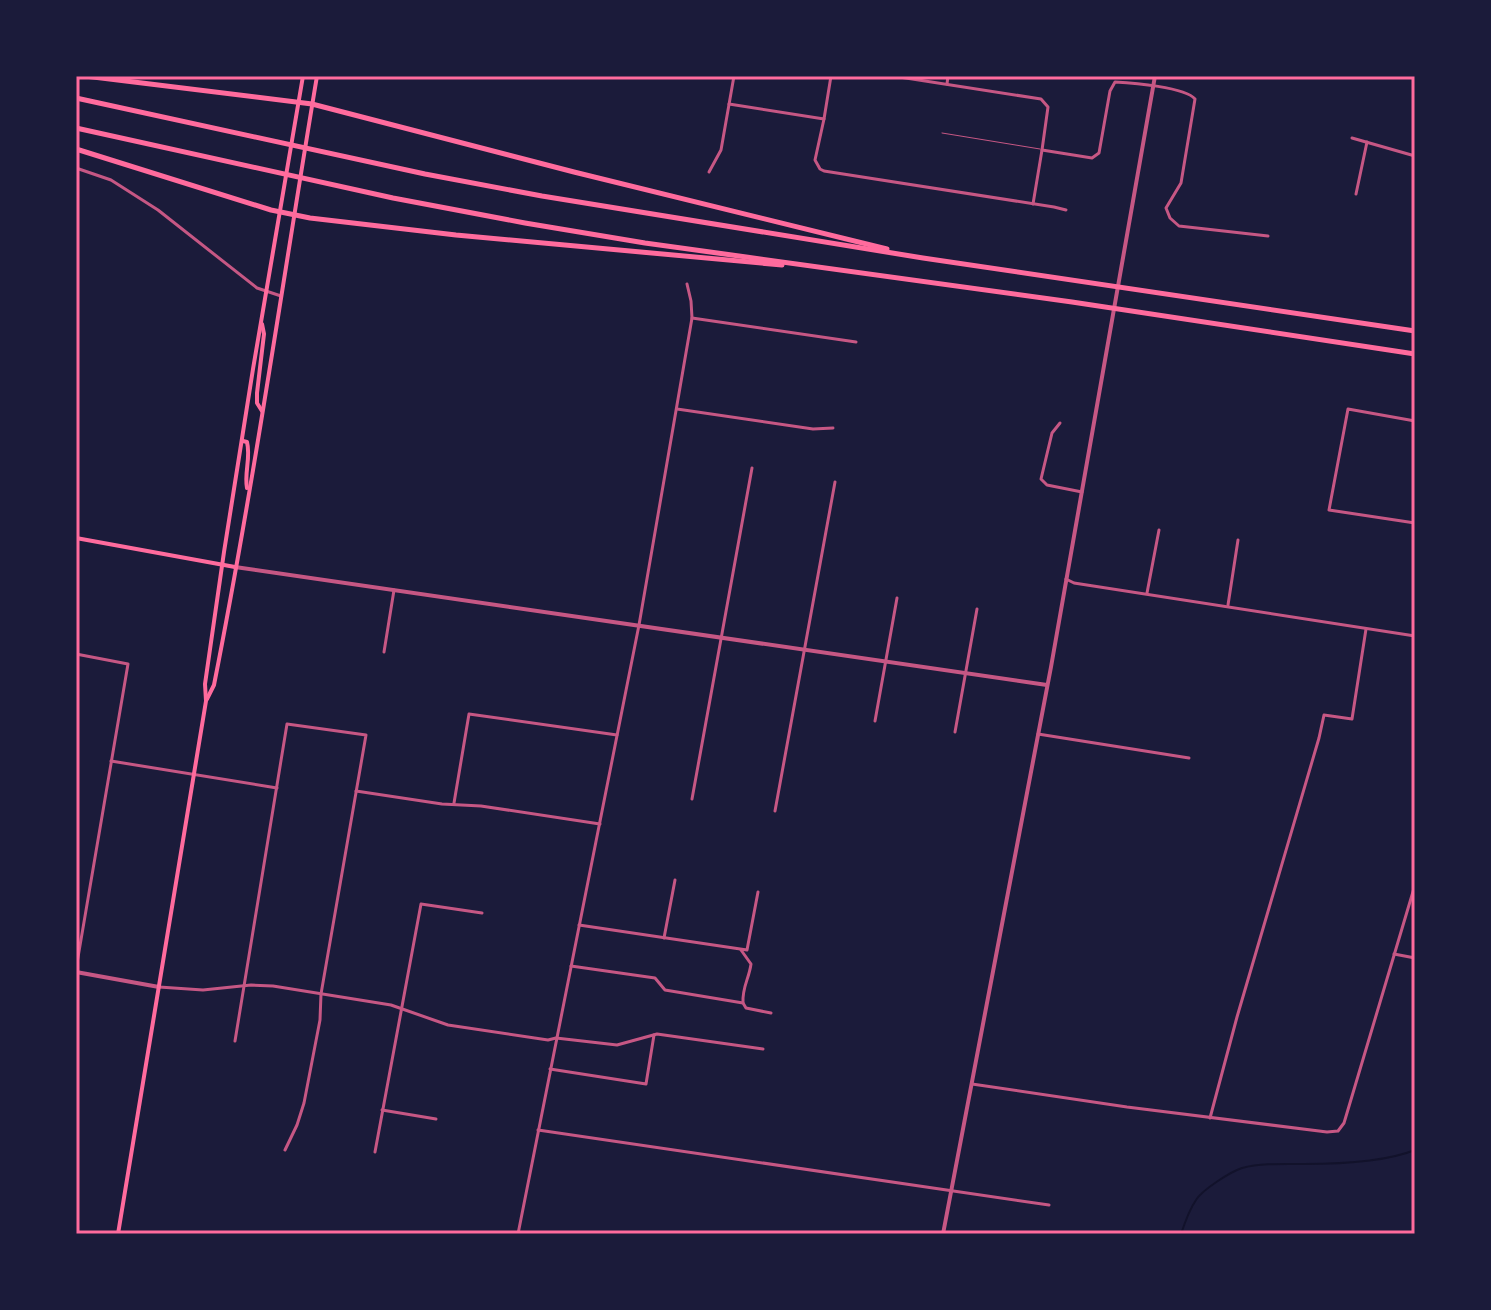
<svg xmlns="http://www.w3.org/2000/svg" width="1491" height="1310" viewBox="0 0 1491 1310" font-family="Karla,sans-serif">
	<rect width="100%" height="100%" fill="#1b1b3a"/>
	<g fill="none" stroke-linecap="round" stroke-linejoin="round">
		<path stroke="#12122b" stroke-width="2" d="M1181,1234C1185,1222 1189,1210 1196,1200C1202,1190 1230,1172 1242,1168C1261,1163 1284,1164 1304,1164C1337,1164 1385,1162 1415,1150"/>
		<path stroke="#c65784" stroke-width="1" d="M942,133L1040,149"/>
		<g stroke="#c65784" stroke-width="3">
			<path d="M893,76L1041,99L1048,107L1042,150L1092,158L1099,153L1110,91L1115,82C1133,83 1185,87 1195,99L1181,183L1166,208L1170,218L1179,226L1268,236"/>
			<path d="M947,84L948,76"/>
			<path d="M729,104L824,119L831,76"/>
			<path d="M824,119L815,160L820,169L824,171L1054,207L1066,210"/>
			<path d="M1352,138L1415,156"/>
			<path d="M76,168L111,180L158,210L257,288L281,296"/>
			<path d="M709,172L721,150L734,76"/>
			<path d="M1356,194L1367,142"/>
			<path d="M1033,204L1042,150"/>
			<path d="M692,318L856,342"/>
			<path d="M677,409L813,429L833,428"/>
			<path d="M1415,421L1348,409L1329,510L1415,523"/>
			<path d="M1060,423L1052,433L1041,479L1047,485L1082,492"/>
			<path d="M1066,579L1074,583L1415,636"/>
			<path d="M1147,593L1159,530"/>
			<path d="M1228,605L1238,540"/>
			<path d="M384,652L394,590"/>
			<path d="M76,654L128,664L76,969"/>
			<path d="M875,721L897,598"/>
			<path d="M955,732L977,609"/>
			<path d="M1038,734L1189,758"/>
			<path d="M111,761L277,788"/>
			<path d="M356,791L442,804L481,806L600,824"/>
			<path d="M692,799L752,468"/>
			<path d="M454,803L469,714L617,735"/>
			<path d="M775,811L835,482"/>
			<path d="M579,925L747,950L758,892"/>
			<path d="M664,938L675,880"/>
			<path d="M741,950L751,964C749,979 742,987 743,1003"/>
			<path d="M1394,954L1415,958"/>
			<path d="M571,966L655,978L665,990L743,1003L746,1008L771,1013"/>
			<path d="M159,987L203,990L251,985L273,986L391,1005L448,1025L548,1040L556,1038L617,1045L657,1034L763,1049"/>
			<path d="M235,1041L287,724L366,735L321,994L320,1020L304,1103L297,1125L285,1150"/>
			<path d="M550,1069L646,1084L654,1035"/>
			<path d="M972,1084L1127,1107L1327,1132L1338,1131L1344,1123L1415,885"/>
			<path d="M382,1110L436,1119"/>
			<path d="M1210,1118L1237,1017L1319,738L1324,715L1352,719L1366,629"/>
			<path d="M538,1130L1049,1205"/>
			<path d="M375,1152L421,904L482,913"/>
			<path d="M518,1234L639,625L692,318L691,301L687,284"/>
		</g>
		<g stroke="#c65784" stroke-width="4">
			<path d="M235,567L1047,685"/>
			<path d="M76,972L159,987"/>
			<path d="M943,1234L1051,667L1155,76"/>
		</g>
		<g stroke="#ff6b9d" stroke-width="4">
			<path d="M262,324L264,334L257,393V403L262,411"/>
			<path d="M243,441L247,442C251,458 244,473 247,488"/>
			<path d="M76,538L235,567"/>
			<path d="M207,699L214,685C254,483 283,279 317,76"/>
			<path d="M118,1234L206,701L205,684L224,552L253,369L303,76"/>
		</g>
		<g stroke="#ff6b9d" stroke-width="5">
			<path d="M85,76L312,104L574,172L887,249"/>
			<path d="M76,98L425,174L542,196L923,258L1415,331"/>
			<path d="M76,128L393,198L525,223L645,243L1072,302L1415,354"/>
			<path d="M76,149L271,210L310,218L456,235L782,265"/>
		</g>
	</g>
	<rect width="1491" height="1310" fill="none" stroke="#1b1b3a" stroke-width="156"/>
	<rect x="78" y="78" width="1335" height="1154" fill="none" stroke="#ff6b9d" stroke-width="3"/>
</svg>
